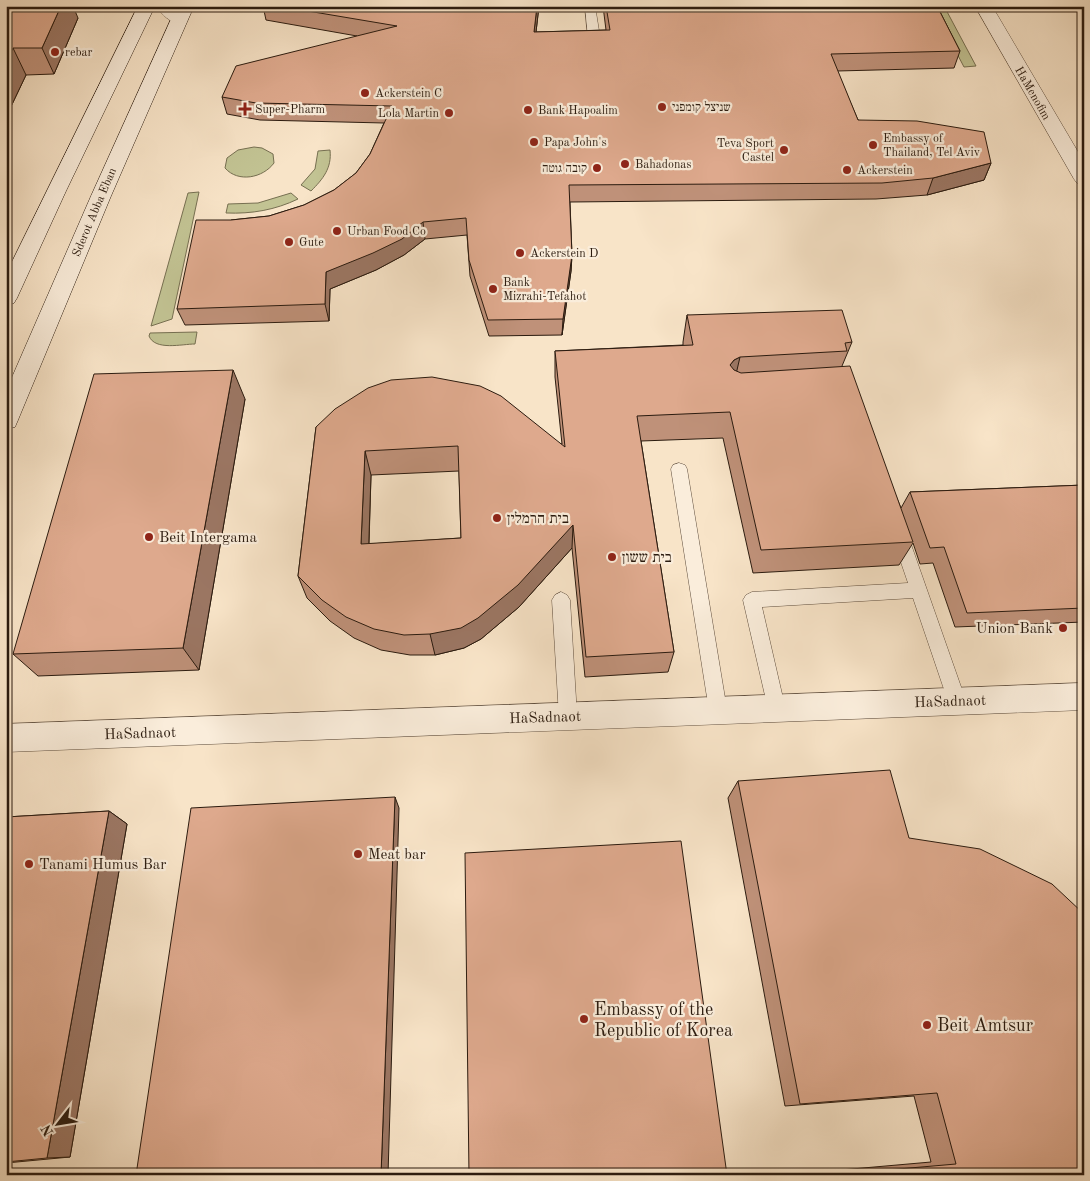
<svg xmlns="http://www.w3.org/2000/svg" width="1090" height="1181" viewBox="0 0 1090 1181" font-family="'Old Standard TT','Frank Ruhl Libre',serif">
	<rect width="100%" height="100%" fill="#f8e4c8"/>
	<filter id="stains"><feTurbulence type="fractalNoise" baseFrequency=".004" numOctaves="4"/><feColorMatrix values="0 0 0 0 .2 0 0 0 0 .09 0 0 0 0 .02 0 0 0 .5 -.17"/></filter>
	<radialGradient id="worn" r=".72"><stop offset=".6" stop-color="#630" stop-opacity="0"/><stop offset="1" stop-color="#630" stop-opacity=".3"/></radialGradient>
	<g fill="#c2c393" stroke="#766f51">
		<path d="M932,6H944L976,66L964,67Z"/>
		<path d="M254,147L262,148L273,154L274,163C263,178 238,183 225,168L227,158L238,150Z"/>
		<path d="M330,150C332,168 323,179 311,191L301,185L315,169L318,151Z"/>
		<path d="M199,192L172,319L151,326L188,193Z"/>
		<path d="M291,193L298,199C275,210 252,214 226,213L228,204L258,203Z"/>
		<path d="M197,332L195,344C182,344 155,351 149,336L150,333Z"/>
	</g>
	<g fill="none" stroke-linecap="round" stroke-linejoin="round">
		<defs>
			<g id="service">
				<path d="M585,6H595L600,37L598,39L594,40L588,37Z"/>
				<path d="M679,463L685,465L687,469L727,710L725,716L718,719L711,716L709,710L671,469L673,465Z"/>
				<path d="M898,523L904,525L906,530L966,701L964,707L957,710L950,707L913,598L762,607L785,707L783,713L776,716L769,713L743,600L746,595L752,592L908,583L890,530L892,525Z"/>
				<path d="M561,592L567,595L570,600L577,716L575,722L568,725L561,722L559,716L552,600L555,595Z"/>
			</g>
			<g id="minor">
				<path d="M156,6H174L188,19L185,23C173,26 163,16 156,6Z"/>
				<path d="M975,6H992L1084,162V185L1077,183L1074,179Z"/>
				<path d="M1084,683V710L6,752V724Z"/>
			</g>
			<g id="secondary">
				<path d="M138,6H155L66,191L17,298L14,303L6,306V274Z"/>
				<path d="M177,6H194L111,196L18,420L15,427L6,429V391L91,196Z"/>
			</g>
		</defs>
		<use href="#service" stroke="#5e4d3d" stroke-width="1"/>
		<use href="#minor" stroke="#5e4d3d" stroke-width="1"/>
		<use href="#secondary" stroke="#2b1b0f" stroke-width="1"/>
		<use href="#service" fill="#faeddb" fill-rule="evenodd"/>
		<use href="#minor" fill="#faeddb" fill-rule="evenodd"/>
		<use href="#secondary" fill="#faeddb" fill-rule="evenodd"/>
	</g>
	<g fill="#bf9179" stroke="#2b1b0f" fill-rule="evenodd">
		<path d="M6,6L78,18L54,74L26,75L6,117Z"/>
		<path d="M263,6H539L536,32L606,30L603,6H937L960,51L954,68L837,71L858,120L991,163L984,180L927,195L876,199L570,202L572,255L571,271L562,335L489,336L470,276L467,235L425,239L404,255L376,270L330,289L329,321L185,325L177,309L231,220L269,216L304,205L334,190L356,173L370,154L384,123L260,120L227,114L222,97L357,36L266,20Z"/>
		<path d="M687,315L852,342L842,366L901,508L910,492L1084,485V622L955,627L933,563L920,564L913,543L899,565L753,573L723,438L641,441L674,652L668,672L585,677L572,548L519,607L481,639L464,648L435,655H410L381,650L354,638L330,621L307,598L298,576L316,427L562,444L555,377V351L683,345V342ZM459,471L461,538L369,544L371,475Z"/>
		<path d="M245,399L199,670L38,676L13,654Z"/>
		<path d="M738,781L909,838L1084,1175H795V1174L931,1162L914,1096L785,1106L728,798Z"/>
		<path d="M109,811L127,824L70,1157L6,1163V817Z"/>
	</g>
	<g fill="#9b7663" stroke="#2b1b0f">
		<path d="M61,6H73L78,18L54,74L42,48Z"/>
		<path d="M537,6H539L534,49V32Z"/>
		<path d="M13,48L26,75L6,117V62Z"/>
		<path d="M991,163L984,180L927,195L933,178Z"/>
		<path d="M423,222L425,239L404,255L376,270L330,289L329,321L325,304L326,272Z"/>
		<path d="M572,255L571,271L562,335L563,319Z"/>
		<path d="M740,357L734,383L730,365L734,360Z"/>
		<path d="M233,370L245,399L199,670L183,648Z"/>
		<path d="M365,451L371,475L368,567L361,544Z"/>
		<path d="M573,525L572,548L519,607L481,639L464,648L435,655L430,634Z"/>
		<path d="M395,797L399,808L388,1175H381Z"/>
		<path d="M109,811L127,824L70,1157L47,1158Z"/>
	</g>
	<g fill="#dea98d" stroke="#2b1b0f" fill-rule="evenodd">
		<path d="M6,6H61L42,48H13L6,62Z"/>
		<path d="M278,6H537L534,32L610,30L606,6H937L960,51L831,54L858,120L917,121L984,132L991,163L933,178L882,183L569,185L572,255L563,319L488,320L469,260L466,218L423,222L402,239L373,253L326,272L325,304L177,309L196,220H231L269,216L304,205L334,190L356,173L370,154L392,106L256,103L222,97L236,66L397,26Z"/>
		<path d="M842,310L852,342L845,343L847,351L740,357L734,360L730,365L734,370L741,373L850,366L913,542L761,550L730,412L637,416L674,652L586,657L573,525L518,585L478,618L461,628L430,634L404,635L374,629L346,617L322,600L298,576L316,427L335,409L368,388L391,380L432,377L480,386L501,396L565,447L555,351L693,345L687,315ZM458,446L461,538L361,544L365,451Z"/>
		<path d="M233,370L183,648L13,654L94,374Z"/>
		<path d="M1084,485V608L967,613L944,547L930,548L910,492Z"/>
		<path d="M890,770L909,838L980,849L1052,884L1084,914V1175H829L956,1164L937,1093L800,1104L738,781Z"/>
		<path d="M395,797L381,1175H136L191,808Z"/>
		<path d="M109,811L47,1158L6,1162V817Z"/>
		<path d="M681,841L727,1175H469L465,853Z"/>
	</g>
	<g fill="#8f2418" stroke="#faeddb" stroke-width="2">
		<circle cx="55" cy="52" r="5"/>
		<circle cx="365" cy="93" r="5"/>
		<circle cx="662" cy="107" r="5"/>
		<path d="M242.5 101.5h5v5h5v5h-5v5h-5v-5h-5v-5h5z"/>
		<circle cx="528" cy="110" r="5"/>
		<circle cx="449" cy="113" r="5"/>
		<circle cx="534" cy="142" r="5"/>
		<circle cx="873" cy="145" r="5"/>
		<circle cx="784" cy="150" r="5"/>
		<circle cx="625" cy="164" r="5"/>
		<circle cx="597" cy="168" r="5"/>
		<circle cx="847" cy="170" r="5"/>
		<circle cx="337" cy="231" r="5"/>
		<circle cx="289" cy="242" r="5"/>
		<circle cx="520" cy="253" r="5"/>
		<circle cx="493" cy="289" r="5"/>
		<circle cx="497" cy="518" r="5"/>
		<circle cx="149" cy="537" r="5"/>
		<circle cx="612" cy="557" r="5"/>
		<circle cx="1063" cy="628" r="5"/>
		<circle cx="358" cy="854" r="5"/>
		<circle cx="29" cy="864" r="5"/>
		<circle cx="584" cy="1019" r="5"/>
		<circle cx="927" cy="1025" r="5"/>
	</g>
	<g text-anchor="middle" stroke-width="4.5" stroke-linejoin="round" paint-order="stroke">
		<g font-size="12" fill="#2b1b0f" stroke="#faeddb" text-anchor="start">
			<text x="65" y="56">rebar</text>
			<text x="375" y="97">Ackerstein C</text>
			<text x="672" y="111">שניצל קומפני</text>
			<text x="255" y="113">Super-Pharm</text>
			<text x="538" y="114">Bank Hapoalim</text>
			<text x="439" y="117" text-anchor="end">Lola Martin</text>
			<text x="883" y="142">Embassy of<tspan x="883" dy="14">Thailand, Tel Aviv</tspan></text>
			<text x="544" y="146">Papa John's</text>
			<text x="774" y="147" text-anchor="end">Teva Sport<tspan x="774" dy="14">Castel</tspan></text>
			<text x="635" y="168">Bahadonas</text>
			<text x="587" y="172" text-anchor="end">קובה גוטה</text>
			<text x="857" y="174">Ackerstein</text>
			<text x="347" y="235">Urban Food Co</text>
			<text x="299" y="246">Gute</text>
			<text x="530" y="257">Ackerstein D</text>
			<text x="503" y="286">Bank<tspan x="503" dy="14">Mizrahi-Tefahot</tspan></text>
		</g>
		<g font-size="12" fill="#2b1b0f" stroke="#faeddb">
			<text transform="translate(1033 93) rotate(60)" y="4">HaMenofim</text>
			<text transform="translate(94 212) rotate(-67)" y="4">Sderot Abba Eban</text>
		</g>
		<g font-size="15" fill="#2b1b0f" stroke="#faeddb" text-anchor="start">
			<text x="507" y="523">בית הרמלין</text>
			<text x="159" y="542">Beit Intergama</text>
			<text x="622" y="562">בית ששון</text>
			<text x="1053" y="633" text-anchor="end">Union Bank</text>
			<text x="368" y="859">Meat bar</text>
			<text x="39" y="869">Tanami Humus Bar</text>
		</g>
		<g font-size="15" fill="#2b1b0f" stroke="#faeddb">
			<text transform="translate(950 701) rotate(-2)" y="5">HaSadnaot</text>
			<text transform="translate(545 717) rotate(-2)" y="5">HaSadnaot</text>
			<text transform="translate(140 733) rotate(-2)" y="5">HaSadnaot</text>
		</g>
		<g font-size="18" fill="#2b1b0f" stroke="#faeddb" text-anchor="start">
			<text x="594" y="1015">Embassy of the<tspan x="594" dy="21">Republic of Korea</tspan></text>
			<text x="937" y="1031">Beit Amtsur</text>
		</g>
	</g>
	<rect width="1090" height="1181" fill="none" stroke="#f8e4c8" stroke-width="25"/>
	<rect x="8" y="8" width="1075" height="1166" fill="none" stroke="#2b1b0f" stroke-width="2.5"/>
	<rect x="12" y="12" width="1065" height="1156" fill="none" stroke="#2b1b0f"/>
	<g transform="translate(58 1124) rotate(239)" stroke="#faeddb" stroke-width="4" paint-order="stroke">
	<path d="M0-4L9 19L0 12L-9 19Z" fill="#2b1b0f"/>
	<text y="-8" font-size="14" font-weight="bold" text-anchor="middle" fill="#2b1b0f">N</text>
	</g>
	<rect width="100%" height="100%" filter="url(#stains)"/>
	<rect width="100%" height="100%" fill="url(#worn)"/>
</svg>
